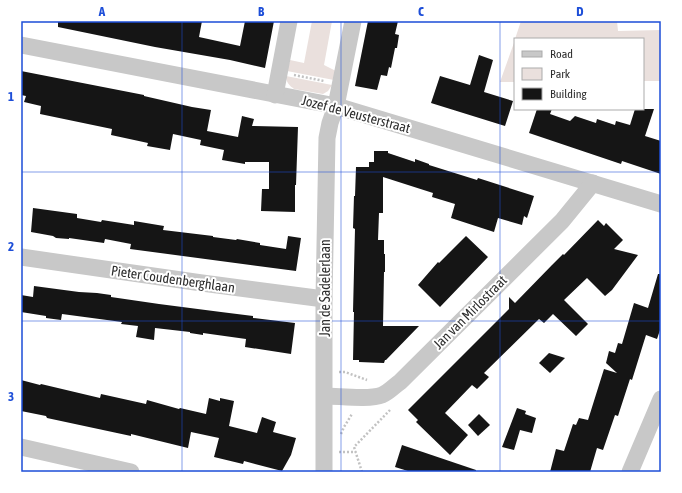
<svg xmlns="http://www.w3.org/2000/svg" width="682" height="493" viewBox="0 0 682 493" font-family="'Asap Condensed',sans-serif">
	<rect width="100%" height="100%" fill="#fff"/>
	<g fill="#eae0dd">
		<path d="M312,21H332L324,65L336,71L334,80L287,71L290,60L304,63Z"/>
		<path d="M521,21H617L618,31L661,30V81H643V39H515Z"/>
		<path d="M515,40V82H500Z"/>
		<path d="M286,76L332,85L328,91L323,94L294,89C289,85 286,82 286,76Z"/>
	</g>
	<g fill="#151515">
		<path d="M58,21H202L199,37L240,46L245,21H274L265,68L230,60L155,47L58,27Z"/>
		<path d="M368,21H398L395,34L399,35L397,48H395L391,68L389,67L387,76L381,75L377,90L355,86Z"/>
		<path d="M479,55L493,60L484,92L513,101L505,126L431,103L440,76L470,85Z"/>
		<path d="M21,71L144,95V96L192,107L211,110L207,131L238,137L242,116L254,119L252,126L298,127L296,185H295V212L261,211L262,189H269V162H245V164L222,160L224,150L200,145L201,140L173,134L170,150L147,146L148,143L111,135L112,129L40,114L41,106L24,102L26,96L21,95Z"/>
		<path d="M537,109H552L550,114L570,121L575,116L596,123L597,119L615,125L616,121L630,125L635,109H654L645,136L661,141V174L622,161L621,164L529,133Z"/>
		<path d="M374,151H388V153L415,162V159L429,164V165L477,180L478,178L534,196L527,218L524,216L522,225L498,218L494,232L451,218L455,204L432,197L433,193L383,177V213H379L378,240H384V254H385V272H384L383,326H419L386,360H385L384,363L359,362V360H353L354,312H353L355,229L353,228L354,196H355L356,167H369V162H374Z"/>
		<path d="M33,208L77,214V218L101,222L102,220L134,225V221L164,226L163,230L213,236V237L236,240L237,239L260,243V245L286,249L288,236L301,238L296,271L130,249L131,244L105,239L104,243L69,238V239L56,238L53,236L31,232Z"/>
		<path d="M598,220L604,226L606,223L623,240L614,249L638,255L612,290L605,296L587,278L564,300L588,324L576,336L553,314L544,323L539,319L484,373L489,377L477,389L472,385L445,413L468,435L450,455L416,422L418,420L408,410L509,309V297L515,303L552,265L563,254L564,255Z"/>
		<path d="M466,236L488,257L440,307L418,285L438,262L439,263Z"/>
		<path d="M658,274H661V327L657,339L646,335L632,380L630,379L618,416L615,415L603,450L597,448L590,472H550L556,449L564,451L573,424L576,425L579,418L588,420L604,369L617,373L606,363L609,351L615,353L618,343L622,344L634,303L648,308Z"/>
		<path d="M34,286L79,292L97,293L111,295V297L159,304L221,312L253,316V318L295,323L291,354L245,347L246,339L203,333V335L190,333V332L155,328L154,340L136,337L138,326L121,324L122,322L62,314L61,320L46,318V316L21,312V295L33,297Z"/>
		<path d="M549,353L565,358L550,373L539,363Z"/>
		<path d="M21,380L40,385L41,384L100,398L101,394L146,404L147,400L179,409L180,408L206,414L209,398L220,401V398L234,401L229,426L257,433L262,417L276,422L273,432L296,438L291,455L282,471L244,461L243,464L214,457L219,438L191,432L188,448L131,434V436L47,418L46,416L21,411Z"/>
		<path d="M517,408L526,411L525,414L536,418L532,433L520,430L514,450L502,447Z"/>
		<path d="M479,414L490,425L478,436L468,425Z"/>
		<path d="M402,445L476,470V472H411L395,467Z"/>
	</g>
	<g fill="none" stroke-linecap="round" stroke-linejoin="round">
		<g stroke="#c2c2c2" stroke-width="2.5" stroke-dasharray="2 2" stroke-linecap="butt">
			<path d="M294,75L324,81"/>
			<path d="M339,372H345L367,380"/>
			<path d="M341,434L344,427L352,414"/>
			<path d="M339,452H356"/>
			<path d="M362,472L354,447L390,410"/>
		</g>
		<g stroke="#c8c8c8" stroke-width="17">
			<path d="M21,45L336,106L661,204"/>
			<path d="M275,95L289,21"/>
			<path d="M21,257L202,283L324,299"/>
			<path d="M325,396C339,396 370,400 382,395C389,392 394,386 400,382L562,221L593,183"/>
			<path d="M21,447L131,472"/>
			<path d="M324,472V299L327,138L330,123L336,106L353,21"/>
			<path d="M630,472L661,399"/>
		</g>
	</g>
	<path fill="none" stroke="#1d4ed8" stroke-width="1" stroke-opacity="0.55" d="M182,21V472M341,21V472M500,21V472M21,172H661M21,321H661"/>
	<g text-anchor="middle" stroke-width="4" stroke-linejoin="round" paint-order="stroke">
		<g font-size="14" fill="#2e2e2e" stroke="#fff">
			<text transform="translate(356 114) rotate(15)" y="5">Jozef de Veusterstraat</text>
			<text transform="translate(173 279) rotate(8)" y="5">Pieter Coudenberghlaan</text>
			<text transform="translate(325 288) rotate(-90)" y="5">Jan de Sadelerlaan</text>
			<text transform="translate(470 312) rotate(-45)" y="5">Jan van Mirlostraat</text>
		</g>
	</g>
	<rect width="682" height="493" fill="none" stroke="#ffffff" stroke-width="44"/>
	<rect x="514" y="38" width="130" height="72" fill="#ffffff" stroke="#ababab"/>
	<rect x="522" y="51" width="20" height="6" fill="#c8c8c8" stroke="#ababab"/>
	<text x="550" y="58" font-size="12" fill="#2e2e2e">Road</text>
	<rect x="522" y="68" width="20" height="12" fill="#eae0dd" stroke="#ababab"/>
	<text x="550" y="78" font-size="12" fill="#2e2e2e">Park</text>
	<rect x="522" y="88" width="20" height="12" fill="#151515" stroke="#ababab"/>
	<text x="550" y="98" font-size="12" fill="#2e2e2e">Building</text>
	<rect x="22" y="22" width="638" height="449" fill="none" stroke="#1d4ed8" stroke-width="1.5"/>
	<g font-size="13" text-anchor="middle" font-weight="bold" fill="#1d4ed8">
		<text x="102" y="16">A</text>
		<text x="261" y="16">B</text>
		<text x="421" y="16">C</text>
		<text x="580" y="16">D</text>
		<text x="11" y="101">1</text>
		<text x="11" y="251">2</text>
		<text x="11" y="401">3</text>
	</g>
</svg>
